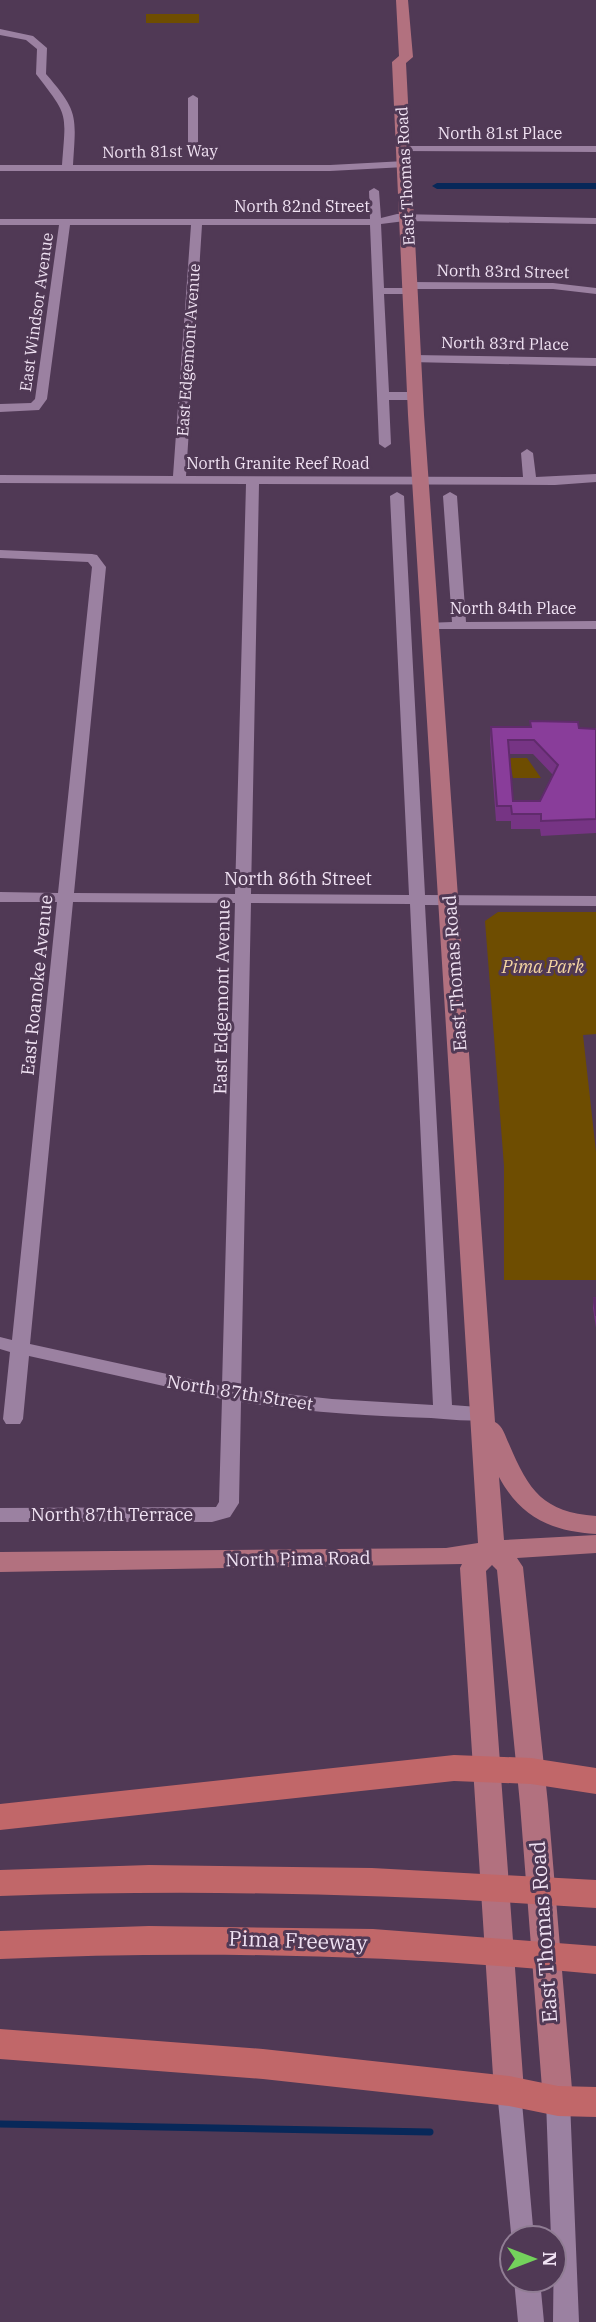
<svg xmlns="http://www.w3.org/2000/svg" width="596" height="2322" viewBox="0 0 596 2322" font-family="'IBM Plex Serif',serif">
	<rect width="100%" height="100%" fill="#503955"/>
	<g fill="#6e4d01">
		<rect x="146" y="14" width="53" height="9"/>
		<path d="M509,758H527L541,778H513Z"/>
		<path d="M498,912H596V1034L583,1035L596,1152V1280H504V1166L485,921Z"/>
	</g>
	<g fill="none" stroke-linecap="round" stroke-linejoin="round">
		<path stroke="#082859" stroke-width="7" d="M0,2124L430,2132"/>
		<path fill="#082859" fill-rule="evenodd" d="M596,183V189H437L432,186L437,183Z"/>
		<g fill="#9b81a1" fill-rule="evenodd">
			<path d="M0,29L33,36L47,48L46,74C79,112 76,116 73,165H330L405,161L410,164L405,167L330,171H0V165H62C66,111 69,117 36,74L37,49L26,40L0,35Z"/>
			<path d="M193,95L198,98V153L193,156L188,153V98Z"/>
			<path d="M403,146H596V152L399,151V147Z"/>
			<path d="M374,188L379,191L381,218L397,214L596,218V224L405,221L381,224L384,288H406L404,285L410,282L553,283L596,288V294L553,289H414L416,291L410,294H384L389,392H415L421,396L415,400H389L391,444L385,448L379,444L370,225H202L186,476L523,477L521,453L527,449L533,453L536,477L596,474V482L555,485L259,484L251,894L409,895L390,496L397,492L404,496L425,895L596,896V906L425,905L452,1405L491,1408L494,1413L491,1418C473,1423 450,1419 431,1418C368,1416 304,1412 241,1402L239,1503L230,1517L212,1522H0V1508L216,1507L219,1502L222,1399L29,1356L23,1419L20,1424H6L3,1419L10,1352L0,1349V1337L12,1340L57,902H0V892L58,893L92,567L88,562L0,558V550L92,554L97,555L106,567L74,893L235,894L246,484L0,483V475L173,476L191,225H70L47,399L39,410L0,412V404L31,403L35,399L59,225H0V219H370L369,191ZM73,902L235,903L222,1386L30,1344ZM251,903L410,904L433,1405L332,1399L241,1389Z"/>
			<path d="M414,355L596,358V366L410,362V356Z"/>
			<path d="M450,492L457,496L466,622L596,621V629H425V623L452,622L443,496Z"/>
			<path d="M509,2081L517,2084L521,2091L534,2238H512V2243L497,2091L501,2084Z"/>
			<path d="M558,2091L566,2094L570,2101L579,2322H553L554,2238H551L546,2101L550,2094Z"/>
			<path d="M514,2280H540L544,2322H518Z"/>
		</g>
		<path fill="#b2717f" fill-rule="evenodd" d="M396,0H408L413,57L406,63L424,415L495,1422C503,1426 505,1436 509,1444C529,1491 543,1512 596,1516V1534C551,1531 521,1518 499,1477L504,1540L596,1535V1553L517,1558L523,1567L548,1804L573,2101L569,2110L558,2114L547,2110L543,2101L520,1804L497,1570L492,1565L486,1571L524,2091L520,2100L509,2104L498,2100L494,2091L460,1568L462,1564L0,1572V1552L446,1548L478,1543L408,415L392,62L399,56Z"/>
		<g fill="#c16769" fill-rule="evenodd">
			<path d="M454,1755L531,1758L596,1768V1794L531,1784L454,1781L0,1830V1804Z"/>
			<path d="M149,1865L372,1868L596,1880V1908C397,1894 199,1889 0,1896V1870Z"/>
			<path d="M149,1926L373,1929L596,1946V1974C397,1955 199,1950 0,1959V1931Z"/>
			<path d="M0,2029L263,2049L509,2076L558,2086L596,2087V2117L558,2116L509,2106L263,2079L0,2059Z"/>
		</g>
	</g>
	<g fill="#763484" fill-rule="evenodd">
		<path d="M530,721L579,728L596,729V833L541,836L540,829H511V821H496L490,741L491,727H530ZM509,754H533L553,775L540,801H513Z"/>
		<path d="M594,1298H596V1328L593,1308Z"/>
	</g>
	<g fill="#893d9a" stroke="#602b6c" stroke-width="2" fill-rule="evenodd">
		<path d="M530,721L578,722L579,728L596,729V819L541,821V814H512L511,806H497L491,727H531ZM508,740H534L558,765L540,801H513Z"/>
		<path d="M594,1298H596V1316Z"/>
	</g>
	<g text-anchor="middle" stroke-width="6" stroke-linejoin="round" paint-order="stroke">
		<g font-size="16" fill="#f0e2f3" stroke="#503955">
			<text x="500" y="139">North 81st Place</text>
			<text transform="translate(160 151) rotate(-1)" y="6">North 81st Way</text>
			<text transform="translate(405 176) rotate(-93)" y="6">East Thomas Road</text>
			<text x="302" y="212">North 82nd Street</text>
			<text transform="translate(503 271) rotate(1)" y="6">North 83rd Street</text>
			<text transform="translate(36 312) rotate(-82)" y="6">East Windsor Avenue</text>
			<text transform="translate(505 343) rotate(1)" y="6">North 83rd Place</text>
			<text transform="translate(188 350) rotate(-86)" y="6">East Edgemont Avenue</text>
			<text x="278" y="469">North Granite Reef Road</text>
			<text x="513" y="614">North 84th Place</text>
		</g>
		<g font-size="18" fill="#f0e2f3" stroke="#503955">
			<text x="298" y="885">North 86th Street</text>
			<text transform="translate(455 973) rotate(-94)" y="6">East Thomas Road</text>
			<text transform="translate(37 985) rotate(-84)" y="6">East Roanoke Avenue</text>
			<text transform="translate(222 997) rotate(-89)" y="6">East Edgemont Avenue</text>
			<text transform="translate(240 1393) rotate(9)" y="6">North 87th Street</text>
			<text x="112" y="1521">North 87th Terrace</text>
			<text transform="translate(298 1559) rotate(-1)" y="6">North Pima Road</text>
		</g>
		<g font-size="18" font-style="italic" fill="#f6d6a2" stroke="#503955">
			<text x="543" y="973">Pima Park</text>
		</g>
		<g font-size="21" fill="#f0e2f3" stroke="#503955">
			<text transform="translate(544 1932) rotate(-94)" y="7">East Thomas Road</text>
			<text transform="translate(298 1941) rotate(2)" y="7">Pima Freeway</text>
		</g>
	</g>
	<g transform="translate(533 2259) rotate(90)"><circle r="33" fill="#503955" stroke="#907d94" stroke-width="2"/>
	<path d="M0-5L12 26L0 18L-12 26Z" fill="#74d25c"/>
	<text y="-10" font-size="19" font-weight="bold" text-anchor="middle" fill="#f0e2f3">N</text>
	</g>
</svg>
